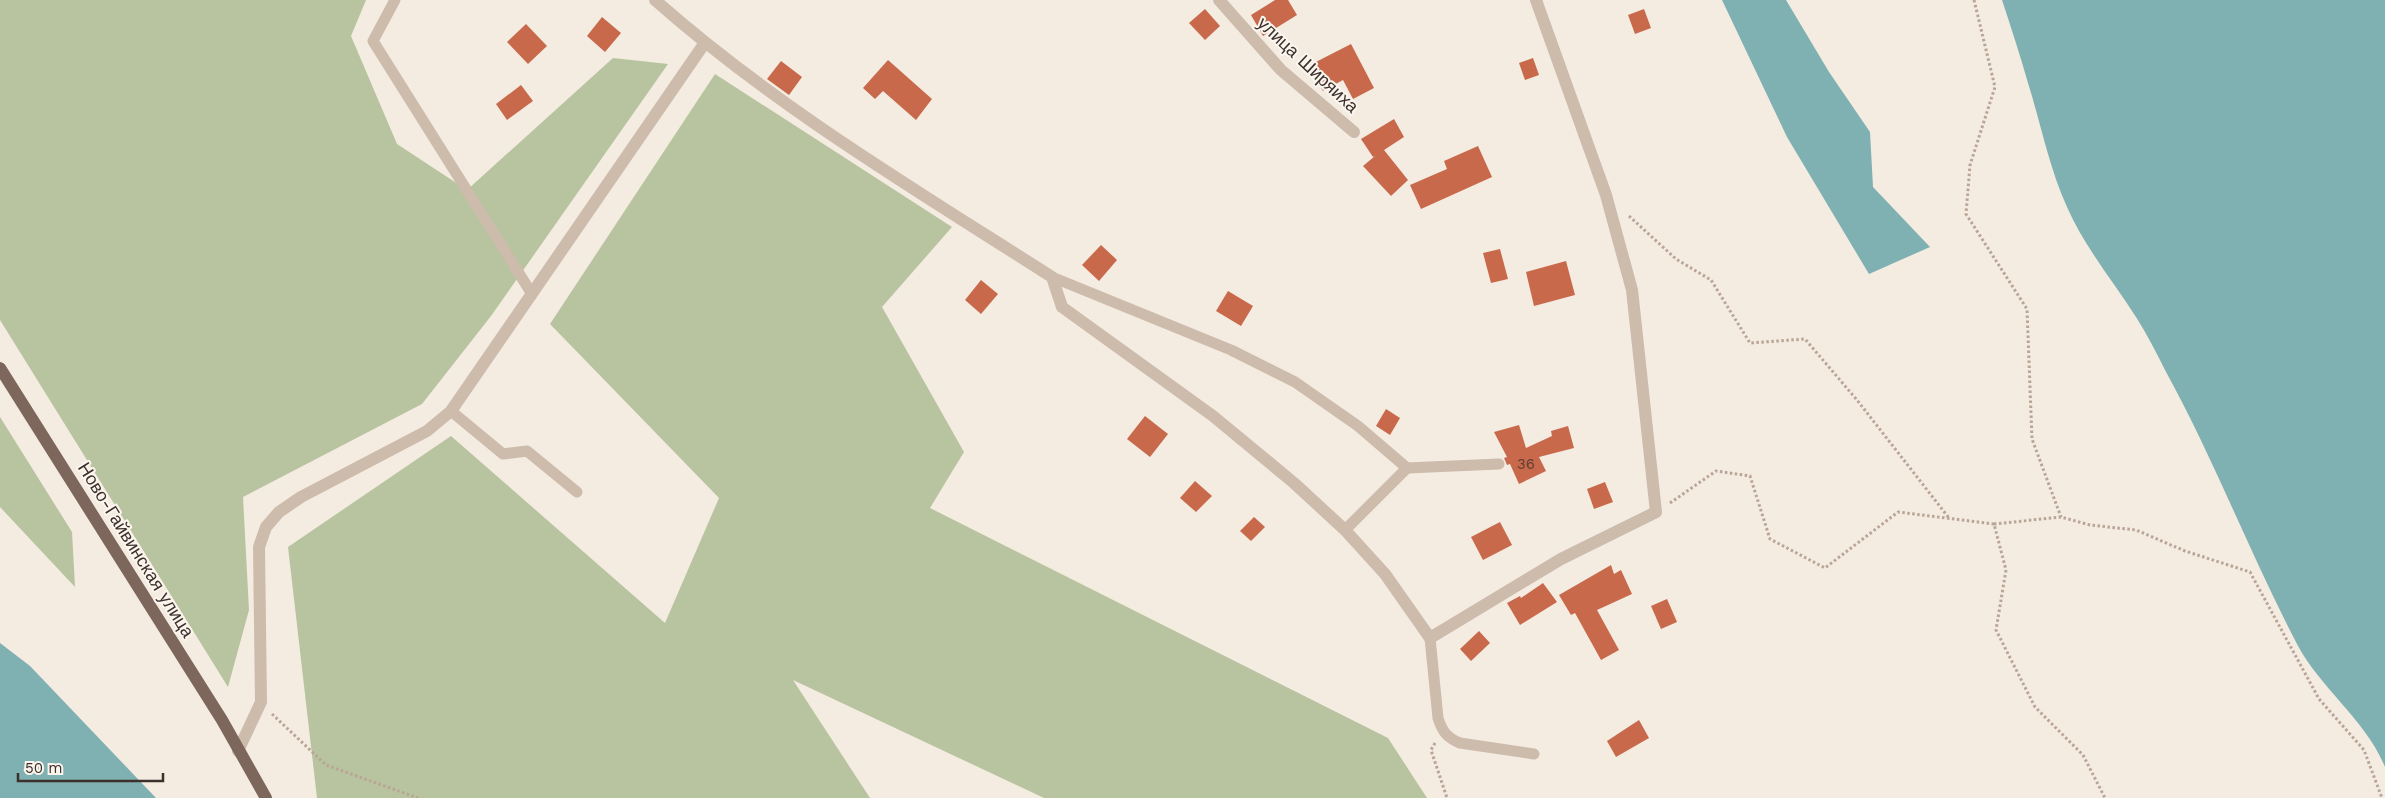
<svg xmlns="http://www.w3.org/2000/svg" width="2385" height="798" viewBox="0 0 2385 798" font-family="'Work Sans',sans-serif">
	<rect width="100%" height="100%" fill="#f4ebe1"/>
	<g fill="#b8c4a0">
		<path d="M0,0H366L351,36L397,144L467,190L613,58L668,64L491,316L422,404L243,497L249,610L228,687L0,320Z"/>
		<path d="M715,74L952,227L882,307L964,452L930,508L1388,738L1427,798H1044L793,680L870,798H317L288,547L451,436L665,623L719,498L550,324Z"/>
		<path d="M0,417L72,532L75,587L0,507Z"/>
	</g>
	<g fill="#7fb0b2">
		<path d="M1722,0H1786L1829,72L1870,132L1873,187L1930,247L1869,274L1787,137Z"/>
		<path d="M2002,0H2385V767C2366,720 2320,688 2297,644C2250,554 2214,459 2165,370C2156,352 2147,334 2136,317C2113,281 2084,246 2067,207C2049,167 2041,124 2028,83C2020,55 2011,27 2002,0Z"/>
		<path d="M0,643L30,666L156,798H0Z"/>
	</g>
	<g fill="#c8694b">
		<path d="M1275,0H1288L1297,15L1263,36L1251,15Z"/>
		<path d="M1205,9L1220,26L1205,40L1189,23Z"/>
		<path d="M1644,9L1651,28L1635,34L1628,15Z"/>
		<path d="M602,17L621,33L605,52L587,36Z"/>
		<path d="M526,24L547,46L528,64L507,42Z"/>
		<path d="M1351,44L1374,88L1353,99L1343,80L1323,91L1310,65Z"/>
		<path d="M1533,58L1539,75L1525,80L1519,63Z"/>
		<path d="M888,60L932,99L916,120L883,91L875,99L863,88Z"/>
		<path d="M781,61L802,77L789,95L767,79Z"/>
		<path d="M521,85L533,101L507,120L496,104Z"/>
		<path d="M1394,119L1404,137L1384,150L1408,180L1391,196L1363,166L1375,156L1373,157L1361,139Z"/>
		<path d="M1478,146L1492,177L1421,209L1410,185L1447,169L1444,161Z"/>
		<path d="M1101,245L1117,260L1099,281L1082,265Z"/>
		<path d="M1500,249L1508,279L1491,283L1483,253Z"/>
		<path d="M1566,261L1575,295L1534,306L1526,272Z"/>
		<path d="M981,280L998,294L981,314L965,300Z"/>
		<path d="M1228,291L1253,306L1241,326L1216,311Z"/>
		<path d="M1386,409L1400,418L1390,435L1376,426Z"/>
		<path d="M1145,416L1168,434L1150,457L1127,439Z"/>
		<path d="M1519,425L1526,448L1552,436L1551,431L1568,426L1574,448L1539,457L1546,471L1519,484L1510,464L1507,465L1504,458L1507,457L1494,432Z"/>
		<path d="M1195,481L1212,496L1196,512L1180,498Z"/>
		<path d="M1605,482L1613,502L1594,509L1587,489Z"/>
		<path d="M1254,517L1265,527L1251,541L1240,531Z"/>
		<path d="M1500,522L1512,545L1483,560L1471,537Z"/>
		<path d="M1611,565L1614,574L1621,570L1632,594L1597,610L1619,650L1601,660L1575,613L1571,615L1559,595Z"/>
		<path d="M1543,583L1557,602L1520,625L1507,603L1520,596L1521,598Z"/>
		<path d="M1667,599L1677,622L1661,629L1651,606Z"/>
		<path d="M1479,631L1490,643L1471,661L1460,649Z"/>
		<path d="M1639,720L1649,738L1616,757L1607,741Z"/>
	</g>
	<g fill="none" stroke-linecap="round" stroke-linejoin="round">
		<g stroke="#b9a596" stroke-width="3" stroke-dasharray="2.5 2.5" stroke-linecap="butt">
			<path d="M1974,0L1995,87L1970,165L1966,214L2027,309L2032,439L2061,517"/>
			<path d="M1629,216L1676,259L1711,280L1750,343L1805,339L1857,400L1949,518"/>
			<path d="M1670,503L1716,471L1750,476L1770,539L1825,568L1898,512L1994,524L2006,570L1996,630L2035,707L2083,755L2105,798"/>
			<path d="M1994,524L2061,517L2090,525L2136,530L2185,551L2250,572L2319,699L2364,750L2382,798"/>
			<path d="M272,714L326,765L418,798"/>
			<path d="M1435,743L1431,750L1447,798"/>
		</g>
		<g stroke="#cdbbac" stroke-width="11">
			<path d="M395,0L373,41L532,294"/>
			<path d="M1052,277L1231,350L1295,382L1358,426L1407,468L1499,464"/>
			<path d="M451,411L503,454L527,451L577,492"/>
			<path d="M1345,530L1407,468"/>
			<path d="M1430,638L1438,718C1442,731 1447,738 1460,743L1534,754"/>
		</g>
		<g stroke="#cdbbac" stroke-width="12">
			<path d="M655,0C776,107 916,190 1052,277L1062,307L1213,416L1294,483L1345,530L1385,574L1430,638L1561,559L1656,512L1632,290L1606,195L1536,0"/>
			<path d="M1219,0L1281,70L1354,132"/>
			<path d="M238,751L261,702L259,547L266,527L279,512L301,497L427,431L451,411L704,44"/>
		</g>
		<path stroke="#7d675c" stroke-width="12" d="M0,368L222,720L266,798"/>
	</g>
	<g text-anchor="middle" stroke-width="4" stroke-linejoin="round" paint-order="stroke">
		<g font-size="15" fill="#5e3e33">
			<text x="1526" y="469">36</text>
		</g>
		<g font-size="18" fill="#3b302b" stroke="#fbf5ee">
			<text transform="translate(1308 65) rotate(43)" y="6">улица Ширяиха</text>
			<text transform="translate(136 550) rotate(58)" y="6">Ново-Гайвинская улица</text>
		</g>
	</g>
	<path d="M18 773v8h145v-8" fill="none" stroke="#3b302b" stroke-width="2.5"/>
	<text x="25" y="773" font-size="15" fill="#3b302b" stroke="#fbf5ee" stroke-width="4" paint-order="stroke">50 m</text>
</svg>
